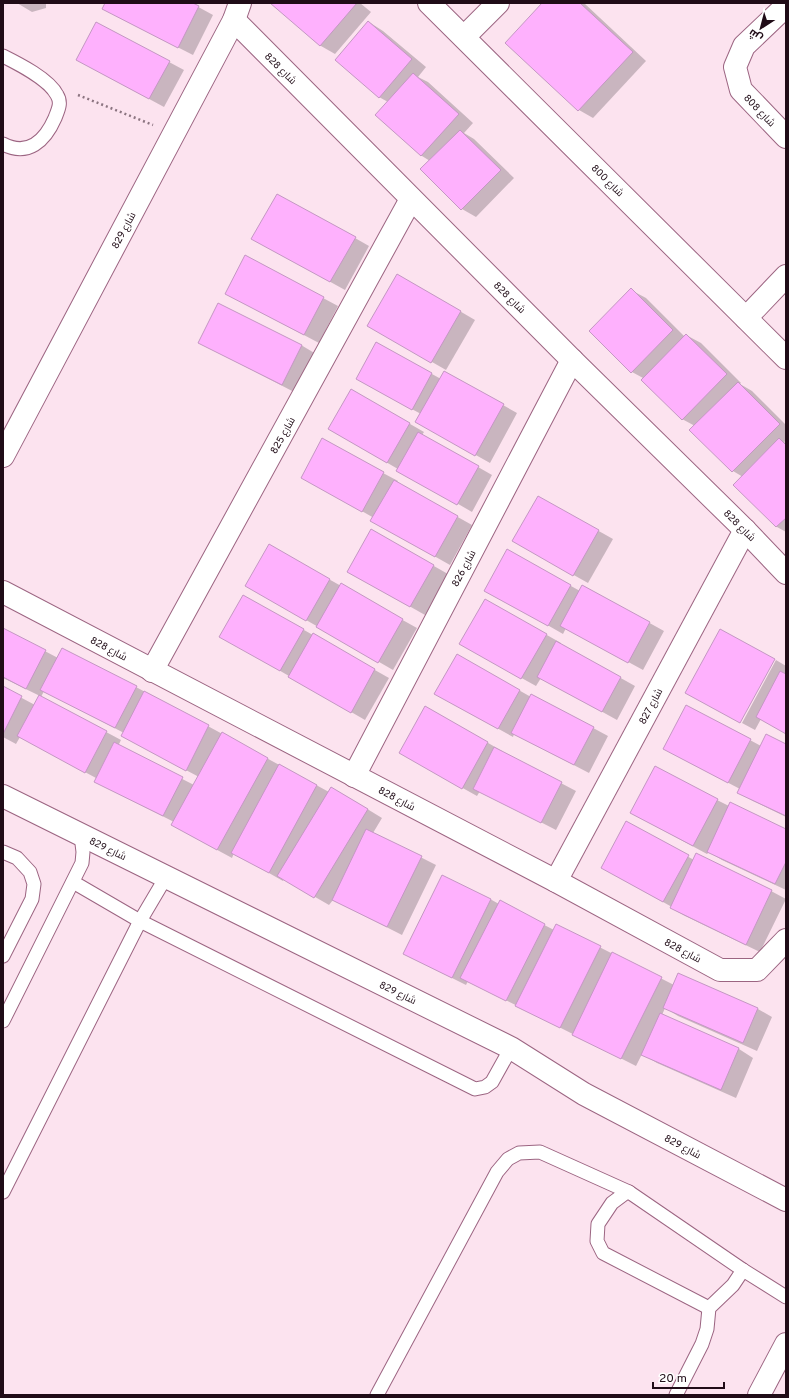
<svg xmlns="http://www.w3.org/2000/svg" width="789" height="1398" viewBox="0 0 789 1398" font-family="Overpass,Cairo,sans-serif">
	<rect width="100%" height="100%" fill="#fce3ef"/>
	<g fill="#0003" fill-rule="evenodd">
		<path d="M17,3H46V8L32,12Z"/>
		<path d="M106,3H191L213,15L193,55L118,17Z"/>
		<path d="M272,3H360L371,12L335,54L321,46Z"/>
		<path d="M543,3H584L646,61L593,118L579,110Z"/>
		<path d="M369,22L383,31L426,67L418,77L428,82L473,123L464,133L474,139L514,178L476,217L462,209L430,161L422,156L376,115L388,102L379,97Z"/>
		<path d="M169,62L184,70L164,107L92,68Z"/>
		<path d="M355,238L369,246L345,290L267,247Z"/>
		<path d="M246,257L338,306L319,343L226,294Z"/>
		<path d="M398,275L475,320L446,370L369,326Z"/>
		<path d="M631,290L646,298L685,337L686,335L701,343L741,383L740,384L752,391L786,425V441L784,442L786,443V532L777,527L735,485L743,477L733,471L691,430L695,426L682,419L643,378L632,372Z"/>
		<path d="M200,343L301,345L316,354L296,393Z"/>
		<path d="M376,343L441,379L445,372L517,413L490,463L417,422L421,414L371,387Z"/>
		<path d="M351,390L424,432L422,435L492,475L472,512L329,429Z"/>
		<path d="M323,440L383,473L398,481L397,483L472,525L450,565L372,521L374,518L302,477Z"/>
		<path d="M538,497L613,539L588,583L513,541Z"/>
		<path d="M372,531L448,574L425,615L349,572Z"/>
		<path d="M269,546L417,628L393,670L247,586Z"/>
		<path d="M508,551L580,591L583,586L664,631L643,670L566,628L563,634L486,590Z"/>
		<path d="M244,596L389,678L365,720L220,636Z"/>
		<path d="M485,600L561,643L560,644L635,686L617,720L541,678L536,686L460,644Z"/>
		<path d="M3,629L58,658L136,687L329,792L346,796L382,818L373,833L436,865L402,935L333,900L329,905L284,879L283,881L234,853L232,858L186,833L174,822L109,789L96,778L20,737L16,744L3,737V688L35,705L40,696L3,678ZM44,691L124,733L122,736L199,777L194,785L118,746L121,740L41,697Z"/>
		<path d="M457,655L531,697L532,695L608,736L589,773L514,734L513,737L450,702Z"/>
		<path d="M776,660L786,666V733L761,719L755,730L742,723Z"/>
		<path d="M687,706L761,746L786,745V817L753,801L739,793L740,789L679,757Z"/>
		<path d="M426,707L502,751V752L576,791L556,830L480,791L477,796L400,753Z"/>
		<path d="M717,800L729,806L786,830V890L722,860L709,852L707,854L631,813Z"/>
		<path d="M627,823L694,860L771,891L786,899L760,952L685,916L671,908L672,907L616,876Z"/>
		<path d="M490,899L499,904L500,902L554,930L556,925L674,985L679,974L758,1009L772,1017L757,1051L678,1016L665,1008L662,1015L739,1049L753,1058L736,1098L657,1063L642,1054L636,1066L468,981L466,985L404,954Z"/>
	</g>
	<g fill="#feb1fd" stroke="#c497c3">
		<path d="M105,3H193L199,6L178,48L102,9Z"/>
		<path d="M270,3H357L320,46Z"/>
		<path d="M542,3H580L633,52L578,111L505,43Z"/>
		<path d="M368,21L412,59L379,98L335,60Z"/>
		<path d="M96,22L170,61L149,99L76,60Z"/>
		<path d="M413,73L459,114L421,156L375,115Z"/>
		<path d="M460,130L501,170L461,210L420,169Z"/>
		<path d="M277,194L356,237L330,282L251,239Z"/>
		<path d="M245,255L324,297L304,335L225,294Z"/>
		<path d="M397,274L461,311L431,363L367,326Z"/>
		<path d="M631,288L673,330L631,373L589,331Z"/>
		<path d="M218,303L302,345L282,385L198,343Z"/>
		<path d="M686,334L727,374L682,420L641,380Z"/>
		<path d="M376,342L432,373L412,410L356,379Z"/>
		<path d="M444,371L504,404L475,456L415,422Z"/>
		<path d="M738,382L780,424L732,472L689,430Z"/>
		<path d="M351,389L410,423L387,463L328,429Z"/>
		<path d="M418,432L479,466L457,505L396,471Z"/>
		<path d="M322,438L384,472L362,512L301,478Z"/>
		<path d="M779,438L786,445V518L776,527L733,485Z"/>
		<path d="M394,480L458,516L435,557L370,521Z"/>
		<path d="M538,496L599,530L573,576L512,541Z"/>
		<path d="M371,529L434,565L410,607L347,572Z"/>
		<path d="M269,544L330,579L306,621L245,586Z"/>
		<path d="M507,549L571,585L548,626L484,591Z"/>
		<path d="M341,583L403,619L378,663L316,627Z"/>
		<path d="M582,585L650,622L628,663L560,626Z"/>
		<path d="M243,595L304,629L280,671L219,637Z"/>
		<path d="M485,599L547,634L521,679L459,644Z"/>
		<path d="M3,628L46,650L26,689L3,677Z"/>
		<path d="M720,629L775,659L740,723L685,693Z"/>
		<path d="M313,633L375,669L351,713L288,677Z"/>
		<path d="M556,641L621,677L602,712L537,677Z"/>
		<path d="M62,648L137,686L115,728L40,690Z"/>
		<path d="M457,654L520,690L498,729L434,694Z"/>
		<path d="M780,671L786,674V734L756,717Z"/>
		<path d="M3,686L22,696L3,734Z"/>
		<path d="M144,691L209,725L186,771L121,736Z"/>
		<path d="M531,694L594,727L574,765L511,733Z"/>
		<path d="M39,695L107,731L85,773L17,736Z"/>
		<path d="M686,705L751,739L728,783L663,749Z"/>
		<path d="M425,706L488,742L462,789L399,753Z"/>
		<path d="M222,732L268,758L217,850L171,825Z"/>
		<path d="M766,734L786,744V816L737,793Z"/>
		<path d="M114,742L183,777L163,816L94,782Z"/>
		<path d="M494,747L562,782L541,823L473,789Z"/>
		<path d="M279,764L317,785L269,873L231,853Z"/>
		<path d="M655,766L718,799L693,846L630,813Z"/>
		<path d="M331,787L368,809L314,898L277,876Z"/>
		<path d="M730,802L786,829V862L775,884L707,852Z"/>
		<path d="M626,821L689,855L663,902L601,868Z"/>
		<path d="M366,829L422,856L387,927L332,900Z"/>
		<path d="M696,853L772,890L746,945L670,908Z"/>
		<path d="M442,875L491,899L452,978L403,954Z"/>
		<path d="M500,900L545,924L506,1001L460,978Z"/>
		<path d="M556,924L601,946L560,1028L515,1006Z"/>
		<path d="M612,952L662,977L621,1059L572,1035Z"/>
		<path d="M678,973L758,1008L743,1043L663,1008Z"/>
		<path d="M660,1013L739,1048L721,1090L641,1055Z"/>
	</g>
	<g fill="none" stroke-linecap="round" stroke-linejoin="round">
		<defs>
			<g id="service">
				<path d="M3,56C19,64 49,79 57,95C62,103 58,110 55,118C45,141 28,157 3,144"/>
				<path d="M3,852L17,858L30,872L34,884L32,899L3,956"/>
				<path d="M73,882L140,921L475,1089L485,1087L492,1082L511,1048"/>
				<path d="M3,1021L82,863L83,852L81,835"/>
				<path d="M3,1192L140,921L166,877"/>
				<path d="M709,1308L603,1253L597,1241L598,1224L612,1203L624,1194L629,1192L743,1270L786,1297"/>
				<path d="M377,1395L497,1172L508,1159L519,1153L540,1152L629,1192"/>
				<path d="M676,1395L702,1344L707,1329L709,1308L733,1285L743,1270"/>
			</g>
			<g id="minor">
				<path d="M429,3L786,358"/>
				<path d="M786,6L744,46L735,67L741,90L786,137"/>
				<path d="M234,20L572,360L745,530L786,573"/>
				<path d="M464,37L498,3"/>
				<path d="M746,318L786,276"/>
				<path d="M3,456L234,20L240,3"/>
				<path d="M3,592L556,881L720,970H757L786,940"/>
				<path d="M152,671L411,199"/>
				<path d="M354,776L572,360"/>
				<path d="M3,796L511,1048L584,1094L786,1200"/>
				<path d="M556,881L745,530"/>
				<path d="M759,1395L786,1344"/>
			</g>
		</defs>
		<use href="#service" stroke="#9c6582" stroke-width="15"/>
		<use href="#minor" stroke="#9c6582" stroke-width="24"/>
		<path stroke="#8c7581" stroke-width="2.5" stroke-dasharray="2 3" stroke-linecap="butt" d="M78,95L153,125"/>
		<use href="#service" stroke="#fff" stroke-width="13"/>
		<use href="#minor" stroke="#fff" stroke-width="22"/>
	</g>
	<g text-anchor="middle" stroke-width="3" stroke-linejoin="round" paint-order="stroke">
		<g font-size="10" fill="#200c17" stroke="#fff">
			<text transform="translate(281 68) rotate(45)" y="4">شارع 828</text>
			<text transform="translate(760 110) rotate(46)" y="4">شارع 808</text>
			<text transform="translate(608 180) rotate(45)" y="4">شارع 800</text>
			<text transform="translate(123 230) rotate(-62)" y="4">شارع 829</text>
			<text transform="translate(510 297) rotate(45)" y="4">شارع 828</text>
			<text transform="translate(282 435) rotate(-61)" y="4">شارع 825</text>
			<text transform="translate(740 525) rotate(45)" y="4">شارع 828</text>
			<text transform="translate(463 568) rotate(-62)" y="4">شارع 826</text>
			<text transform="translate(109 648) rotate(28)" y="4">شارع 828</text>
			<text transform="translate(650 706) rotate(-62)" y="4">شارع 827</text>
			<text transform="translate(397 798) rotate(28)" y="4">شارع 828</text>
			<text transform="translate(108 848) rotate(26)" y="4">شارع 829</text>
			<text transform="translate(683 950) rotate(28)" y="4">شارع 828</text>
			<text transform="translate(398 992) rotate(26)" y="4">شارع 829</text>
			<text transform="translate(683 1146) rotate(28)" y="4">شارع 829</text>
		</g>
	</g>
	<rect width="789" height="1398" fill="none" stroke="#200c17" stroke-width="8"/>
	<g transform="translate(761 28) rotate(216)" stroke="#ffffff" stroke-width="3" paint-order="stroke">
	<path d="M0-3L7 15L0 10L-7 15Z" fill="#200c17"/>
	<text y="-6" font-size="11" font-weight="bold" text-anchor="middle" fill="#200c17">ش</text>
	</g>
	<path d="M653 1382v6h71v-6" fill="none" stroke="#200c17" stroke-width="2"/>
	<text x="659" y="1382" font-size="12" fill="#200c17" stroke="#ffffff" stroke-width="3" paint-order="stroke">20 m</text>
</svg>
